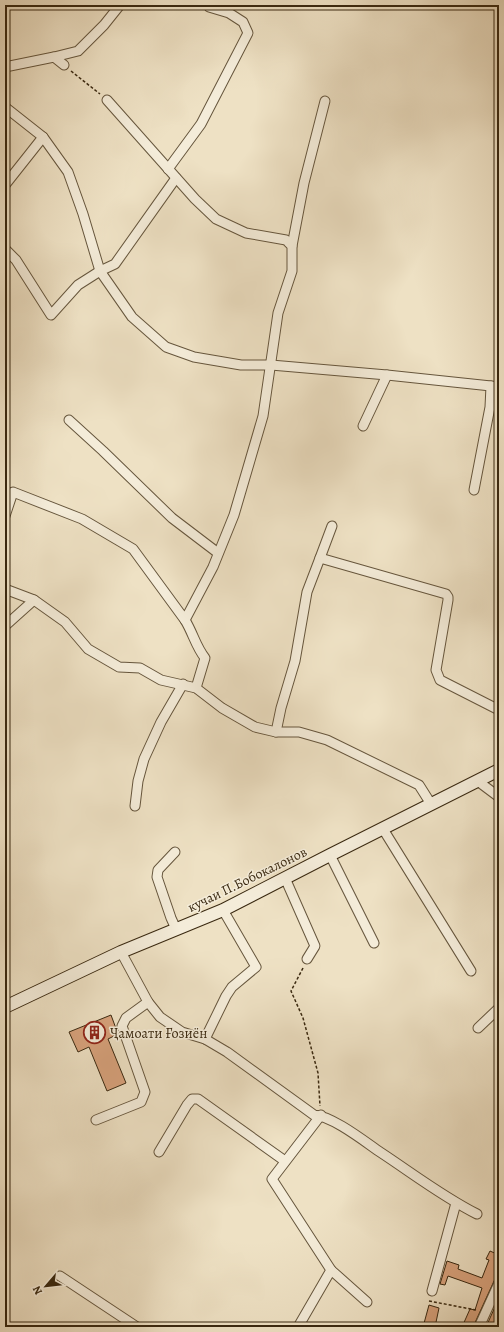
<svg xmlns="http://www.w3.org/2000/svg" width="504" height="1332" viewBox="0 0 504 1332" font-family="Alegreya,serif">
	<rect width="100%" height="100%" fill="#eee1c4"/>
	<filter id="stains"><feTurbulence type="fractalNoise" baseFrequency=".005" numOctaves="4"/><feColorMatrix values="0 0 0 0 .2 0 0 0 0 .09 0 0 0 0 .02 0 0 0 .5 -.17"/></filter>
	<radialGradient id="worn" r=".72"><stop offset=".6" stop-color="#630" stop-opacity="0"/><stop offset="1" stop-color="#630" stop-opacity=".3"/></radialGradient>
	<g fill="#d8a27c" stroke="#392810">
		<path d="M111,1015L118,1034L108,1039L126,1083L107,1091L89,1047L78,1052L69,1032Z"/>
		<path d="M490,1251L499,1255V1277L496,1278L494,1281L473,1327H462L470,1309L475,1310L482,1288L448,1276L445,1285L440,1284L447,1261L459,1265L458,1269L482,1278L489,1260L486,1259Z"/>
		<path d="M499,1298V1327H486Z"/>
		<path d="M429,1305L439,1308L435,1327H423Z"/>
	</g>
	<g fill="none" stroke-linecap="round" stroke-linejoin="round">
		<defs>
			<g id="street">
				<path d="M54,57L78,51L104,25L120,5"/>
				<path d="M5,67L54,57L64,65"/>
				<path d="M5,107L43,137L68,172L83,214L100,271L132,317L166,347L194,357L241,365H271L387,375L491,386L499,387"/>
				<path d="M168,169L201,124L248,33L243,22L229,13L209,7"/>
				<path d="M5,185L43,137"/>
				<path d="M292,246L304,183L325,101"/>
				<path d="M5,249L16,260L51,315L78,285L100,271L115,264L176,178"/>
				<path d="M69,420L103,451L172,518L218,553"/>
				<path d="M363,426L387,375"/>
				<path d="M474,490L490,407L491,386"/>
				<path d="M5,516L13,492L82,519L133,549L185,620L213,567L234,515L263,416L278,313L292,271V246L286,240L246,233L216,219L195,199L107,100"/>
				<path d="M320,558L332,526"/>
				<path d="M5,589L34,600L65,622L88,649L119,667L140,668L161,680L196,688L222,708L255,727L276,732H299L327,740L419,785L431,804"/>
				<path d="M185,620C193,633 196,647 205,658L196,688"/>
				<path d="M5,626L34,600"/>
				<path d="M276,732L281,708L295,661L307,592L320,558L446,594L448,597V600L436,670L440,680L499,710"/>
				<path d="M479,782L499,797"/>
				<path d="M135,806L138,781L144,759L161,722L183,684"/>
				<path d="M383,829L471,971"/>
				<path d="M175,852L158,870L157,877L171,918L176,929"/>
				<path d="M330,855L374,943"/>
				<path d="M285,878L315,946L307,959"/>
				<path d="M121,952L148,1002L160,1017L182,1032L205,1039L227,1052L314,1115C332,1116 364,1141 380,1152C412,1173 443,1197 477,1214"/>
				<path d="M478,1028L499,1008"/>
				<path d="M205,1039L226,996L232,987L256,967L223,910"/>
				<path d="M96,1120L141,1102L145,1092L122,1026L126,1018L148,1002"/>
				<path d="M159,1152L187,1105L192,1099H198L285,1161"/>
				<path d="M331,1270L367,1302"/>
				<path d="M60,1276L137,1327"/>
				<path d="M432,1291L456,1203"/>
				<path d="M298,1327L331,1270L272,1179L321,1115"/>
				<path d="M479,1327L499,1283"/>
			</g>
			<path id="secondary" d="M5,1007L121,952L223,910L330,855L499,770"/>
		</defs>
		<use href="#street" stroke="#66563d" stroke-width="11"/>
		<use href="#secondary" stroke="#392810" stroke-width="14"/>
		<g stroke="#392810" stroke-width="1.5" stroke-dasharray="3 2" stroke-linecap="butt">
			<path d="M71,71L100,94"/>
			<path d="M303,968L291,991L303,1018L318,1073L320,1106"/>
			<path d="M429,1301L476,1310"/>
		</g>
		<use href="#street" stroke="#f4ecd9" stroke-width="9"/>
		<use href="#secondary" stroke="#f4ecd9" stroke-width="12"/>
	</g>
	<defs>
		<symbol id="building-ring" viewBox="-11 -11 22 22"><circle r="9.5" fill="#f4ecd9" stroke="#8f2418" stroke-width="1.5"/><path d="M-4-6H4V6H1V3H-1V6H-4ZM-2.5-4.3h1.7v1.8h-1.7ZM.8-4.3h1.7v1.8H.8ZM-2.5-1h1.7V.8h-1.7ZM.8-1h1.7V.8H.8Z" fill="#8f2418"/></symbol>
	</defs>
	<g fill-rule="evenodd">
		<use href="#building-ring" x="82" y="1020" width="25" height="25"/>
	</g>
	<g text-anchor="middle" stroke-width="3" stroke-linejoin="round" paint-order="stroke">
		<g font-size="14" fill="#392810" stroke="#f4ecd9">
			<text transform="translate(247 879) rotate(-26)" y="5">кучаи П.Бобокалонов</text>
		</g>
		<g font-size="14" fill="#392810" stroke="#f4ecd9" text-anchor="start">
			<text x="110" y="1038">Ҷамоати Ғозиён</text>
		</g>
	</g>
	<rect width="504" height="1332" fill="none" stroke="#eee1c4" stroke-width="20"/>
	<rect x="6" y="6" width="492" height="1320" fill="none" stroke="#392810" stroke-width="2"/>
	<rect x="10" y="10" width="484" height="1312" fill="none" stroke="#392810"/>
	<g transform="translate(46 1286) rotate(242)" stroke="#f4ecd9" stroke-width="3" paint-order="stroke">
	<path d="M0-3L7 15L0 10L-7 15Z" fill="#392810"/>
	<text y="-6" font-size="11" font-weight="bold" text-anchor="middle" fill="#392810">N</text>
	</g>
	<rect width="100%" height="100%" filter="url(#stains)"/>
	<rect width="100%" height="100%" fill="url(#worn)"/>
</svg>
